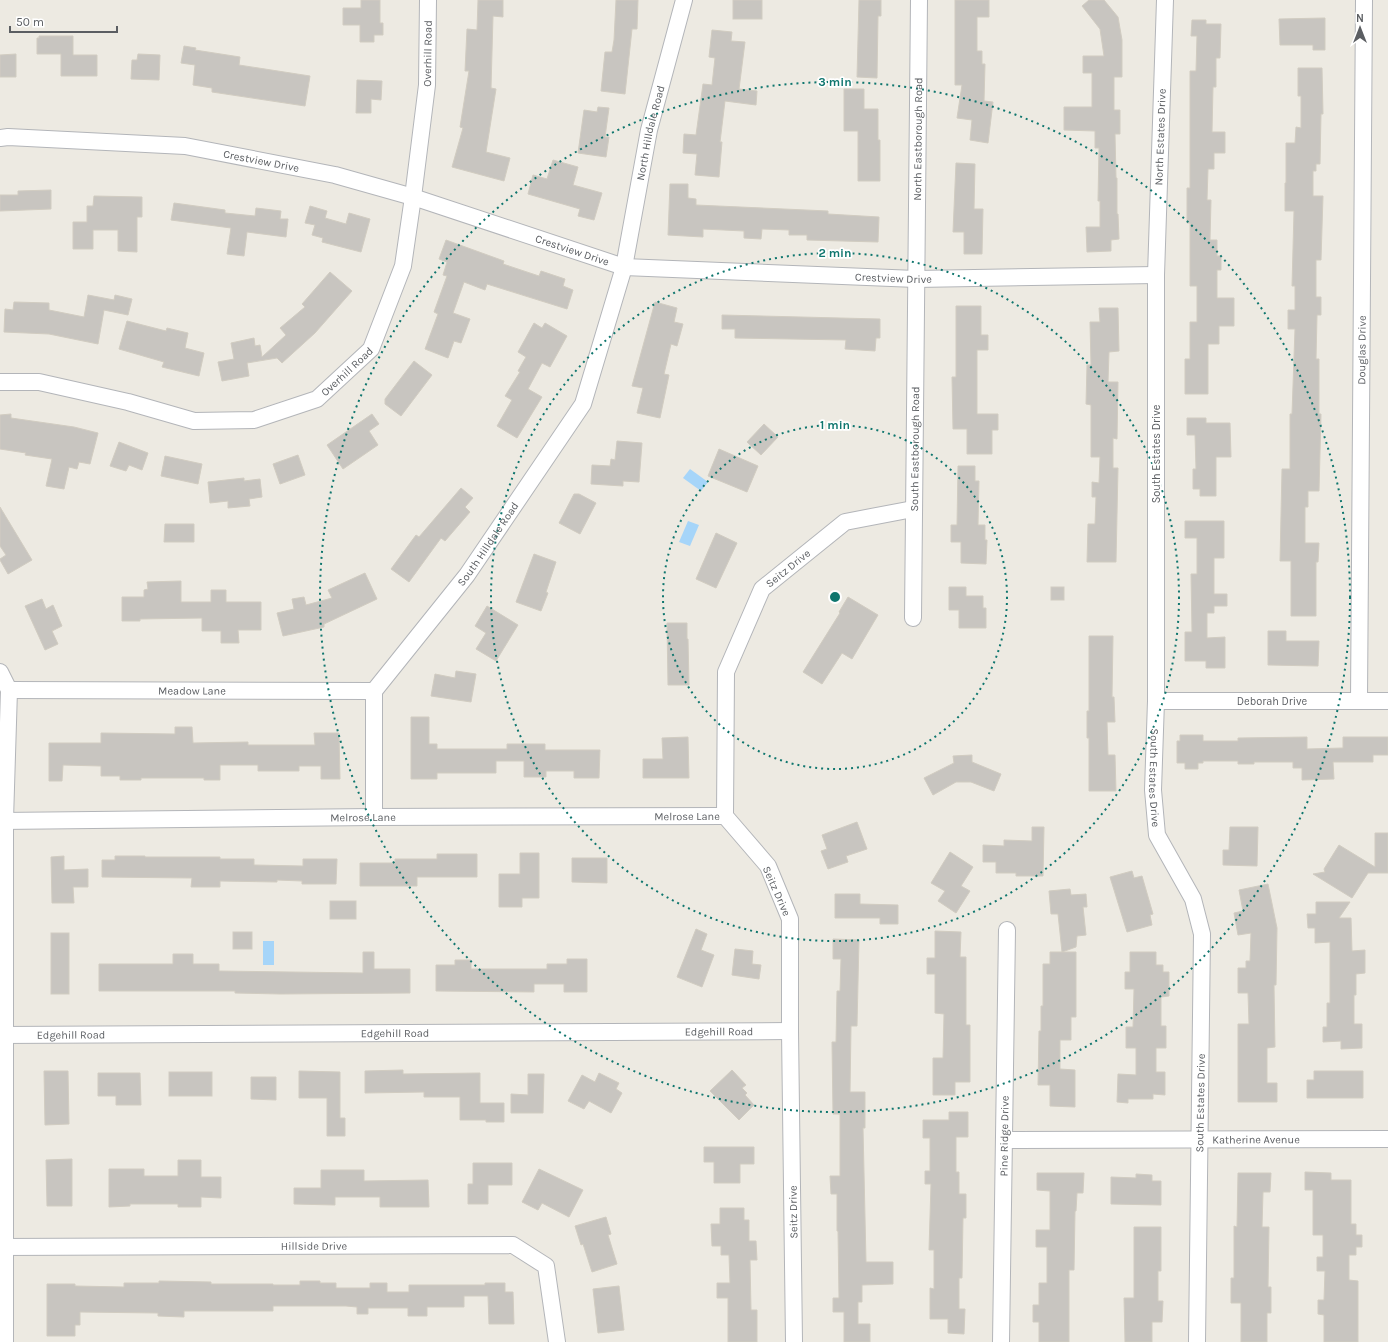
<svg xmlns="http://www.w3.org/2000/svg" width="1388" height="1342" viewBox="0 0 1388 1342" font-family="Karla,sans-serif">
	<rect width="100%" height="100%" fill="#edeae2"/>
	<g fill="#a6d5f9">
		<path d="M690,469L708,482L701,491L683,478Z"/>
		<path d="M688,521L699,525L690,546L679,542Z"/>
		<rect x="263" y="941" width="11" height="24"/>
	</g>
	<g fill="#c8c5c0" stroke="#d1ccc1">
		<path d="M361,0H380V23H383V35H374V42H360V25H343V8H361Z"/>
		<path d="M478,0H503V17L493,16L491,88L496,89L486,152L510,158L504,181L452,167L463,128L460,127L469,71H465L467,29L477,30Z"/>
		<path d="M616,0H638L637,29H632L625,94L601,91L605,52H612L614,40Z"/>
		<rect x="733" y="0" width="29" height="19"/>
		<path d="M859,0H881V16H878L877,78L857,77Z"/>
		<path d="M955,0H989V17H977V51H982V64H985L984,101L993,102L988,143L970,140L972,120L957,118L962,85H955Z"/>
		<path d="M1089,0H1104L1118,17L1122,40V77H1114V110H1120V134H1115L1116,178H1117V214H1118L1119,239L1111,240V251L1087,252L1086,227H1100V201H1098L1099,148H1095V131L1064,130V107H1092V73H1083V56H1104L1100,29L1082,6Z"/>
		<path d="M1325,18V50H1313V45H1280L1279,19Z"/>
		<path d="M1192,20H1206V24H1221L1220,58H1216V87H1213L1212,132H1225V153H1214V169H1208L1207,200H1211L1210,240H1217V256H1221V270H1217V298H1234V326H1219V344H1208V394H1185V359H1190V322H1197V286H1190V223H1187V188H1190V71H1196L1197,36H1191Z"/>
		<path d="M712,30L732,32L731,41L745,42L739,89L757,91L756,105L725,101L720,142H722L719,177L695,175L697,154L683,153L684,134L696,135L703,84L712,85L715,58L709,57Z"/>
		<path d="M39,36H73V55H97V76H61V54H37V38H39Z"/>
		<path d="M184,46L196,48L195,50L240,57L239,65L310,76L305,106L212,92V88L193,85L195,65L181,63Z"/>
		<path d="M16,54V77H0V55Z"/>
		<path d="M138,54L160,55L159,80L131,79L132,60H137Z"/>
		<path d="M1298,68H1322L1323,114H1321L1320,164H1316V171H1313V196H1323L1321,260H1316V297H1321V315H1317L1316,359H1319V414H1321L1319,491H1308V507H1305V543H1319L1318,562H1316V616H1291V561H1280L1282,469H1290V414H1292L1295,329H1288V310H1295V286H1292L1294,211H1285V183H1286V143H1295L1296,127L1301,128V96H1298Z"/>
		<path d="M357,80L382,81L381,100L371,99V113H356Z"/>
		<path d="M844,89H864V109H878V140H880V181H858V131H844Z"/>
		<path d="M598,107L609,108L605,137H609L606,157L578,153L584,110L597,112Z"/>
		<path d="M553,160L578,167L573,185L602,193L594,220L578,216L580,209L528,194L533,175L547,179Z"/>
		<path d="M956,163L975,164L974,209H983L982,254H964V232H953Z"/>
		<path d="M670,184H688V198L696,199V205L828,211V214L879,217L878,242L807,240V235H789V230L762,229L761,239L744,238V231L703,229V237L668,235Z"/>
		<path d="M51,190V209L0,211V195H18V191Z"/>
		<path d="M94,196L142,197V217H137V252L118,251V230H93V249H73V222H87V206H93Z"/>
		<path d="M174,203L225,210V213L255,216L256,208L281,211L280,219H288L286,237L247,232L244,256L227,254L231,228L171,220Z"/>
		<path d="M310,206L327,211L325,218L346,224L349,213L370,219L361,252L322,242L323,238L312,235L315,225L305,223Z"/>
		<path d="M446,240L504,261L503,264L539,276L541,271L565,279L563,286L573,290L567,309L487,284L485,290L464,282L453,313L470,319L461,343L454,341L448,358L425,349L438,314L434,312L447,276L443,275L447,262L439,259Z"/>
		<path d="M330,272L352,291L315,333L282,363L277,358L247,363L249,376L222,381L218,362L234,359L231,343L254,338L255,346L260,345L262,357L286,335L280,328L305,307L302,304Z"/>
		<path d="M88,295L114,300L115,295L132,299L128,315L104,310L98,344L49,334L4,332L5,309L13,310L14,302L49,303V310L84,317Z"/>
		<path d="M655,302L677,308L674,322L683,324L677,346L671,344L664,374L669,375L660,418L637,413L643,388L632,386Z"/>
		<path d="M956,306H981V335H988V350H977V414H998V430H992V454H967V429H953L952,377H956Z"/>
		<path d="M1099,308H1118L1119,351L1109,352L1108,382H1118L1117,439L1113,438V468H1118L1116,562H1087L1088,524H1095L1096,497H1092V482L1099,483L1100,457H1091V405L1086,404L1087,365H1091L1090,322H1100Z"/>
		<path d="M722,315L880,319V338H876L875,351L845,349L846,340L735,338V329H722Z"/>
		<path d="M127,321L166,331L167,328L188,333L185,348L204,353L199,376L162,367L164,362L119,349Z"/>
		<path d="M534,323L542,328L545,323L567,336L550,367L542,363L528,389L542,397L517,438L497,426L512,400L505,396L520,372L518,371L526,357L518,352Z"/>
		<path d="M414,361L432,375L401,416L385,404V399Z"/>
		<path d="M11,414V418L74,427L98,433L90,464L79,462L77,469L69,467L64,489L46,486L52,459L25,455L26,453L0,449V415Z"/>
		<path d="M372,414L379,424L369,431L378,445L343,469L327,445Z"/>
		<path d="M1187,418H1206V423H1230L1231,457H1216V496H1200V489H1193V469H1196L1195,435H1187Z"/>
		<path d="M764,424L778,437L761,455L747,442Z"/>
		<path d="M617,441L642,443L639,482L623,481V486L591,484L592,465L610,466L611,459L615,460Z"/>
		<path d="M119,442L148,453L142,470L129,465L126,471L110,466Z"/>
		<path d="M719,449L758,466L747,492L708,476Z"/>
		<path d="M298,455L305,475L280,484L273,464Z"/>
		<path d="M165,456L202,464L198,484L161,476Z"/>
		<path d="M958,466H975V481H979L978,525H985V540H987L986,564L961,563V542H951V525H957Z"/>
		<path d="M244,478V481L260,479L262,497L249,499L250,506L228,508V501L210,503L208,482Z"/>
		<path d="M461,488L473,498L465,507L470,512L445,541L441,538L409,582L391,569L416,535L419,537Z"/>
		<path d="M574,494H579L596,503L580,534L559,523Z"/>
		<path d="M0,507L32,560L8,574L0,560V559L6,555L0,546Z"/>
		<path d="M1185,521H1224V558H1214V594H1227V606H1214V613H1207V638L1225,637V668H1206V661H1185V632H1192L1191,574H1197V538H1185Z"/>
		<path d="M165,524H194V542H164Z"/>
		<path d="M716,533L737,543L716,588L696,579Z"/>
		<path d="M534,554L556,562L546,592L548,593L541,611L516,602Z"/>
		<path d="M365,573L377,599L324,624V627L283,636L277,613L294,609L292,599L304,597L306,605L332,598L328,590Z"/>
		<path d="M181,581V602H211V590H226V602H261V630H238L239,643H221V631H202V618L140,619V621H122V597H144V590L148,589L147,582Z"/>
		<path d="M949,587H966V596H983V608H986V628H959V610H949Z"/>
		<rect x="1051" y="587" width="13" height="13"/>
		<path d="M848,597L878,615L852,659L842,653L822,684L803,672L840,613L839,612Z"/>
		<path d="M42,599L46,609L53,605L62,626L52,631L58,644L45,650L25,606Z"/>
		<path d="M487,606L518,625L496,661L476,649L486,633L475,626Z"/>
		<path d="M667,623H687V639H688L689,685H668Z"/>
		<path d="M1268,631H1286V641H1319L1318,666L1268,665Z"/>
		<path d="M1089,636H1113L1112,697H1114L1115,722H1107L1108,755H1115L1116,791H1089V738H1087V711H1089Z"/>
		<path d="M456,671L476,674L471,702L431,696L435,674L455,678Z"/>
		<path d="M411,717H429V744H437V749H507V744H545V750H600L599,778H574V771H546V777H524V761H496V773H437V779H411Z"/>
		<path d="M175,727H192L193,743L248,742V745H315L314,733H339L340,779H321V766H299V771H258V765H220V780H204V778H141V780H120V776H101V766L63,765L62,781H49V743H101V733L175,734Z"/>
		<path d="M1180,735H1203V741H1238V738L1307,737V749L1343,748V737H1388V755H1373V762H1333L1334,779L1302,780V768H1293V762H1254V764H1238V761H1203V763H1198V769H1185V763H1177V741H1180Z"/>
		<path d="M688,737L689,778H643V759H663L662,738Z"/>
		<path d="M972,755V762L1001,774L994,791L971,782H956L933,795L924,778L954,763L953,756Z"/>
		<path d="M857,822L867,849L846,856L848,862L828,869L821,851L827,849L822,835Z"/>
		<path d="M1032,827H1044L1043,876H1016V873H996V862H983V845L1004,846V840L1032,841Z"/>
		<path d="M1230,827H1258L1257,866L1223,865V850H1229Z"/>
		<path d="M1375,833H1388V873H1368L1352,898L1313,874L1325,872L1324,869L1339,845L1375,867Z"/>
		<path d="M950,852L973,867L961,886L970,891L956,913L938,901L945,891L931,883Z"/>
		<path d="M520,853H539V898H522V907H499V874H520Z"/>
		<path d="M437,854H477V877H417V886H360V863H395V859H437Z"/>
		<path d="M64,856V870L88,869V887H73L74,903H52L51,857Z"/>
		<path d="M115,856H145V857H220V859H254V865L303,866V859H337L336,884H302V881L277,880V882L220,881V887H191L192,878L102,877V860H115Z"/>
		<path d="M572,858H607V883L572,882Z"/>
		<path d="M1132,871L1134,878L1142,876L1153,914L1150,915L1152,925L1127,932L1110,877Z"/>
		<path d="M1268,884L1277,928L1276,985H1274L1275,1047L1267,1048V1083H1277V1102H1238V1024H1249L1248,993H1238V968H1246V961H1250L1251,933L1238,935L1234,913L1243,911L1239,890Z"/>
		<path d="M1070,889L1071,895L1086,894L1087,907H1083L1086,935L1077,936L1076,947L1062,952L1058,914H1051L1049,891Z"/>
		<path d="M835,894H860V904L898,905V924H880V918H835Z"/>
		<rect x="330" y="901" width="26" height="18"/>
		<path d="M1316,902H1350L1339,918H1351L1352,951L1365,950V973L1356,974V995H1354V1024H1362V1048L1341,1049V1041L1323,1042V1027H1327V1003H1330V942L1315,943V928H1308L1307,914H1316Z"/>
		<path d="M696,929L707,934L701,950L714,955L702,987L677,977Z"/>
		<path d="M935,931L961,932L960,957H966V1025H970V1082H955V1095H933V1058H943L944,1014L935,1013V974H927V958H935Z"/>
		<rect x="233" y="932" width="19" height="17"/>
		<rect x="51" y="933" width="18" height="61"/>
		<path d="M833,939L859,940L857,1026H851L850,1092H865V1128H863L866,1262H893V1284L862,1285V1302H858V1324H870V1342H844V1312H833V1298H839L838,1231H837V1194H831L830,1176H840V1114H833L832,1042H836L837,991H840L841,959H833Z"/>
		<path d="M735,949L753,951L752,964L761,965L759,979L732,975Z"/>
		<path d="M363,952H374V969H410V993L280,994L235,993V991H99V964H173V954H193V964H219V971L363,973Z"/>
		<path d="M1050,952H1076V1017H1071V1040H1060V1069L1075,1070V1107L1050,1106V1085H1038L1039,1031H1041V1006H1043V964H1050Z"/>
		<path d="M1130,952H1156V965H1163V972H1169V996L1161,997V1026H1166V1048H1156V1072H1165V1095L1153,1094V1099H1128V1103L1117,1102L1118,1074L1136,1075V1048H1126V1027H1133L1134,989H1125V972H1130Z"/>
		<path d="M567,959H587V992H564V984H534V992L436,991V965H455V960H471V969H547V964H567Z"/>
		<path d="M403,1070V1074L480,1073V1103H504V1122H486V1120H460V1097H424V1092L365,1093V1071Z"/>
		<path d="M732,1070L746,1085L742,1088L747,1093L745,1095L754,1105L739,1120L710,1091Z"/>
		<path d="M44,1071H68L69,1124L45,1125Z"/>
		<path d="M299,1071L340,1072V1118H345V1136H327V1098H299Z"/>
		<path d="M1314,1071H1363V1098H1307V1080H1314Z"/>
		<rect x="169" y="1072" width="43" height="24"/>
		<path d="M98,1073H140L141,1105H116V1096H98Z"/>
		<path d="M599,1073L619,1083L616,1089L622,1093L611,1113L589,1101L584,1109L568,1101L582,1075L595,1082Z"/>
		<path d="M528,1074H544L543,1113H511V1094L528,1095Z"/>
		<path d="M251,1077H276V1100L251,1099Z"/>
		<path d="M949,1112H968V1137H956V1172H959V1194H966V1218H963L962,1278H959V1309H965L964,1334L948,1333V1319H930V1288L934,1289V1250H929L931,1184H925V1171H930V1138H923V1120H949Z"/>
		<path d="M704,1147H754V1164H740V1183H714V1162H704Z"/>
		<path d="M72,1159V1206H47L46,1160Z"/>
		<path d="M178,1160H201V1177H221V1198L201,1197V1207H178V1204H130V1206L109,1207V1169H144V1176H178Z"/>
		<path d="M473,1163H512V1185H488V1204H468V1184H473Z"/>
		<path d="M539,1169L583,1190L569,1217L542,1203L538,1210L522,1202Z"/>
		<path d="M321,1170H364V1181L428,1180L429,1207H380V1197H335V1205L294,1204V1188H321Z"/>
		<path d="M1305,1172L1331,1173V1180H1351V1224H1356V1235H1362V1247H1356V1255H1349V1280L1358,1281V1342H1324V1315L1318,1314V1300H1324L1325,1271H1317V1257H1323V1235H1313V1190H1305Z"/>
		<path d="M1037,1173H1084L1083,1193H1077L1076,1211H1075L1074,1270H1069V1342H1039V1322H1033V1305H1039V1283H1047V1247H1036V1230H1050V1191L1037,1190Z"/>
		<path d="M1238,1173H1271L1270,1192H1263L1262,1227H1269L1268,1287H1271V1313H1267V1342H1241V1303H1231V1278H1234V1226L1237,1227Z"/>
		<path d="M1136,1174L1152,1175V1181H1161V1205L1111,1204V1177L1136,1178Z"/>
		<path d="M720,1208H744V1220H749V1241H756L757,1260H750L751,1310H757V1342H728V1298H717V1283H730L729,1255H721V1246H712L711,1224H720Z"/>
		<path d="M606,1217L611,1234L608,1235L617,1264L592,1272L583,1244L581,1245L575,1226Z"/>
		<path d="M1134,1227H1161V1271H1158V1301H1163L1162,1322H1152V1342H1125L1124,1298H1134Z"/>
		<path d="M159,1281L211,1282V1284H273V1285H300V1281H320V1283H336V1288H370V1283H387V1292H409V1285H485V1283H505V1292H513L514,1324H489L488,1296H464V1307H427V1316H408V1308H368V1314H357V1307L346,1306H273V1311H184V1317L158,1316V1313L80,1312V1325H75V1336H47V1284H75V1286L124,1287V1283H159Z"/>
		<path d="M619,1286L624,1330L598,1333L593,1289Z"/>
	</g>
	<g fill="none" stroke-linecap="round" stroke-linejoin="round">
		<defs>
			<g id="street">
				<path id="s1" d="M1165,0L1156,275V701L1153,790L1157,835L1193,899L1202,934L1197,1342"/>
				<path id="s2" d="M0,138L8,137L185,146L335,175L413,197L624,267L916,279L1156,275"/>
				<path id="s3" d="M0,382H39L128,402L194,421L254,420L317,399L371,349L403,266L413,197L427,85L428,0"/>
				<path id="s4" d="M913,618L919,0"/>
				<path d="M0,672L9,690L5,820V1342"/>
				<path id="s5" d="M9,690L374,691"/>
				<path id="s6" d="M1156,701H1388"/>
				<path id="s7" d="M1359,701L1364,0"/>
				<path id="s8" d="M374,817V691L467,575L583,404L624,267L649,130L684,0"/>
				<path id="s9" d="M0,821L374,817L725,816"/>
				<path id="s10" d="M0,1035L790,1031"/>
				<path id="s11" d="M1004,1140L1388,1139"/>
				<path id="s12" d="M0,1247L513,1245L546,1266L557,1342"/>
				<path id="s13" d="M794,1342L790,1031V919L768,866L725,816L726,672L762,589L845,522L913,509"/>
				<path id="s14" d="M1001,1342L1007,930"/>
			</g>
		</defs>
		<use href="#street" stroke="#b3b5b9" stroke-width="18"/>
		<use href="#street" stroke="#fff" stroke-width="16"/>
	</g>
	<g fill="none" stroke="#0f766e" stroke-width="2" stroke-dasharray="2 4">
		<circle cx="835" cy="597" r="172"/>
		<circle cx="835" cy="597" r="344"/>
		<circle cx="835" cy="597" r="515"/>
	</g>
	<g text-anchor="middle" stroke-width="3.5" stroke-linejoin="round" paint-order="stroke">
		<g font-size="11" fill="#5b5e62" stroke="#fff">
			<text dy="4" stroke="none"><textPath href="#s3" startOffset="702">Overhill Road</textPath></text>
			<text dy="4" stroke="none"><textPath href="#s8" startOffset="761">North Hilldale Road</textPath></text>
			<text transform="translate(1160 137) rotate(-88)" y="4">North Estates Drive</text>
			<text dy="4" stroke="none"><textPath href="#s4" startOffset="479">North Eastborough Road</textPath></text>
			<text dy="4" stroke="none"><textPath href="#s2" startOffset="263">Crestview Drive</textPath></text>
			<text dy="4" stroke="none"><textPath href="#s2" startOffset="587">Crestview Drive</textPath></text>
			<text dy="4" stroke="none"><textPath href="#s2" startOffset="911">Crestview Drive</textPath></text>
			<text dy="4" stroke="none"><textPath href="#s7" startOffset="351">Douglas Drive</textPath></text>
			<text dy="4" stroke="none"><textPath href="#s3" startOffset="366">Overhill Road</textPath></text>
			<text dy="4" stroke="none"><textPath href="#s4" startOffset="169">South Eastborough Road</textPath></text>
			<text transform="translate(1156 454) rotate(-90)" y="4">South Estates Drive</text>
			<text dy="4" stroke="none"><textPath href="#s8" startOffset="312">South Hilldale Road</textPath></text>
			<text dy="4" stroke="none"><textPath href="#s13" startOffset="814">Seitz Drive</textPath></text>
			<text dy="4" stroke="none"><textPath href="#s5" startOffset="183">Meadow Lane</textPath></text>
			<text dy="4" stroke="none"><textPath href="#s6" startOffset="116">Deborah Drive</textPath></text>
			<text dy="4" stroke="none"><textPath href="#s1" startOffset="778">South Estates Drive</textPath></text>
			<text dy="4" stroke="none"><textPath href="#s9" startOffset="687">Melrose Lane</textPath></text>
			<text dy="4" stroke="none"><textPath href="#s9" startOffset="363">Melrose Lane</textPath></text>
			<text transform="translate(777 891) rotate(66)" y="4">Seitz Drive</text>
			<text dy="4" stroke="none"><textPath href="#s10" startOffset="719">Edgehill Road</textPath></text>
			<text dy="4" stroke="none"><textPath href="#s10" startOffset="395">Edgehill Road</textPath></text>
			<text dy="4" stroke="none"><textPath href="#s10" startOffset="71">Edgehill Road</textPath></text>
			<text transform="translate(1200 1103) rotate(-89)" y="4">South Estates Drive</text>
			<text dy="4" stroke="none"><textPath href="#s14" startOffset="206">Pine Ridge Drive</textPath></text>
			<text dy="4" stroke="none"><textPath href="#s11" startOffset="252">Katherine Avenue</textPath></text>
			<text transform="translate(793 1212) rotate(-91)" y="4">Seitz Drive</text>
			<text dy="4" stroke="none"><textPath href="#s12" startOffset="314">Hillside Drive</textPath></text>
		</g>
	</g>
	<circle cx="835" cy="597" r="6" fill="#0f766e" stroke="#fff" stroke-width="2"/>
	<g font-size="12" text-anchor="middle" font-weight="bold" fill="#0f766e" stroke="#fff" stroke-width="3.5" stroke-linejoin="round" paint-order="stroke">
		<text x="835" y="86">3 min</text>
		<text x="835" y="257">2 min</text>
		<text x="835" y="429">1 min</text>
	</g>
	<g transform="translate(1360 28)" stroke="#ffffff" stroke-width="3" paint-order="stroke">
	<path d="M0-3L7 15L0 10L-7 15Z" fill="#5b5e62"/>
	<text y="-6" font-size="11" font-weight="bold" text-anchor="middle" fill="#5b5e62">N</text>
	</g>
	<path d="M10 26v6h107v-6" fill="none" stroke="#5b5e62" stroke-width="2"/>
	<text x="16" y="26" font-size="12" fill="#5b5e62" stroke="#ffffff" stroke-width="3" paint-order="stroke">50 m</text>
</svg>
